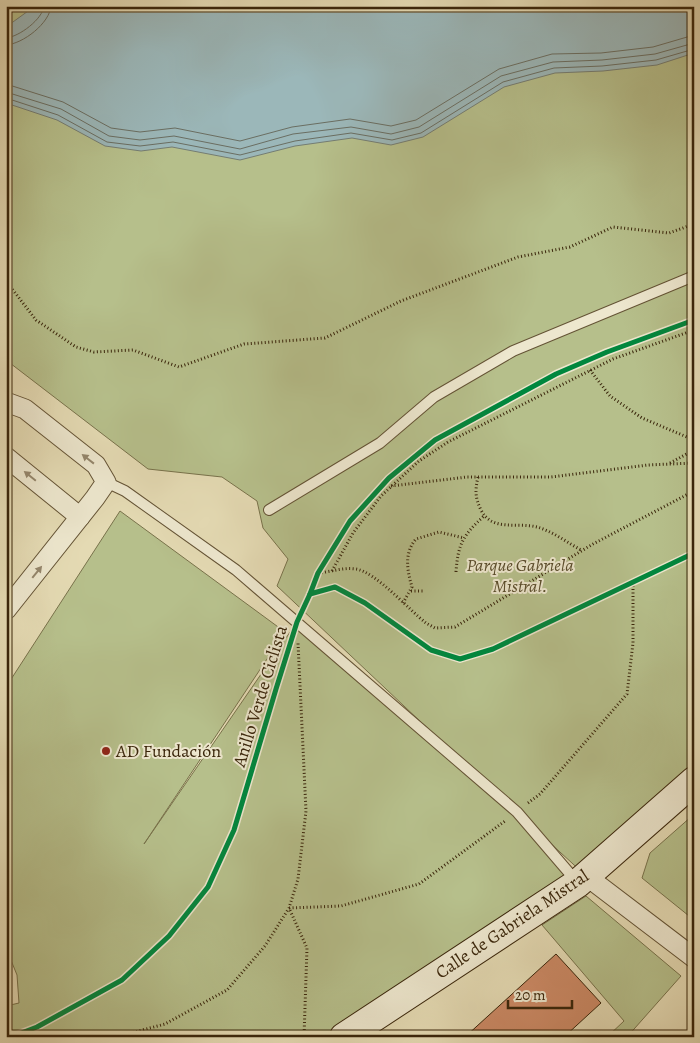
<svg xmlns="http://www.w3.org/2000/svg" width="700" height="1043" viewBox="0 0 700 1043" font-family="Alegreya,serif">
	<rect width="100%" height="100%" fill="#e4dab3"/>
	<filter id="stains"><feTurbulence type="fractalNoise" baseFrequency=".004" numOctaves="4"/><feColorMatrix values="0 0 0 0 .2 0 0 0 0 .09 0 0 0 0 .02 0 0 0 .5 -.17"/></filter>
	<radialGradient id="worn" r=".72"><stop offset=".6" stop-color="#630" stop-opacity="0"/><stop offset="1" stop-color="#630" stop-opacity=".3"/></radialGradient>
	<g fill="#b6bf8b" stroke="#78724b">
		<path d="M6,6H694V777L585,875L524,819L578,883L344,1037H6V1006L19,1003L17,975L6,948V687L120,511L285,632L144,844L297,622L495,792L277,586L288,559L263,528L257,501L222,477L148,469L6,360Z"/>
		<path d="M692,816L694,818V920L642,878L650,853Z"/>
		<path d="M586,896L681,976L627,1037H607L624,1021L542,925Z"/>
	</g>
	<path fill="#9bb7b9" stroke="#747d73" d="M35,6H694V53L657,65L603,71L555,73L504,87L423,137L391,145L352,138L295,146L240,160L172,147L141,151L105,146L57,120L6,103V27Z"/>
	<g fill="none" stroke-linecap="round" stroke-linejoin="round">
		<g stroke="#6a6e62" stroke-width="1">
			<path d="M6,38C19,37 43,19 44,6"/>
			<path d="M6,45C23,44 50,23 51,6"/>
			<path d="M6,84L63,102L111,128L140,132L175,128L240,141L292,127L350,119L391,126L416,120L499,69L552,54L601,53L653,47L694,35"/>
			<path d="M6,92L61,109L109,136L140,140L174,136L240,149L293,134L351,127L391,134L419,127L501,76L553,62L602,60L655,54L694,43"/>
			<path d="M6,98L58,115L107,142L140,146L173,142L240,155L295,141L351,133L392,140L421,133L503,82L554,68L602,66L656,60L694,49"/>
		</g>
	</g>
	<path fill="#cc8a66" stroke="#3a260b" d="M556,954L601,1003L564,1037H465Z"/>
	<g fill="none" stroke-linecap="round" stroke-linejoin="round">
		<defs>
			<g id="lane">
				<path d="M106,482L125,491L236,570L517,812L577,882"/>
				<path d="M269,510L380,443L434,397L513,351L694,276"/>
			</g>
			<g id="street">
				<path d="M6,402L25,409L96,465L106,482L95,498L6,610"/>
				<path d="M6,457L80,517"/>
				<path d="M585,875L694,958"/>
			</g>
			<path id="secondary" d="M344,1037L578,883L694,781"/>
		</defs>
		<use href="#lane" stroke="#645335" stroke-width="12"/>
		<use href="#street" stroke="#645335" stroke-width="21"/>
		<use href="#secondary" stroke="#3a260b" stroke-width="30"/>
		<g stroke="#3a260b" stroke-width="3" stroke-dasharray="1 2.5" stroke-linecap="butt">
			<path d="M6,281L36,320L76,347L94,352L133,350L179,367L244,344L325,338L401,301L518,257L570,247L613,227L669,233L694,224"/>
			<path d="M590,370L610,396L642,418L694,440"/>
			<path d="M670,463L694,450"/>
			<path d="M478,477C475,490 475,498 481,510C492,532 517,522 537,527C552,531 568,543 581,550"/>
			<path d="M391,486L467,477H551L648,465L694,463"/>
			<path d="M332,571L353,533L381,496L419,461L448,442L613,359L694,330"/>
			<path d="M456,572C458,544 463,535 484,516"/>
			<path d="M318,573C331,572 343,567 356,569C376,572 409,610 426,623L435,628L455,627L593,544L694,491"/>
			<path d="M411,591H423"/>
			<path d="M403,603L412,587C407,570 404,553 416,539L439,532L464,538"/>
			<path d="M528,803L540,794L627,694L633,643V583"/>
			<path d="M116,1037L165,1024L227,990L265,946L289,908L298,879L306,811L298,643"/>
			<path d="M304,1037L307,948L289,908L341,906L419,884L505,821"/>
		</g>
		<use href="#lane" stroke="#ede7ce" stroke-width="10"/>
		<use href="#street" stroke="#ede7ce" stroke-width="19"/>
		<use href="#secondary" stroke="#ede7ce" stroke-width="28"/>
		<defs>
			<g id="cycleway">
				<path d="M310,594L318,573L350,521L389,478L435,440L556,374L607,352L694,320"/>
				<path d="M11,1037L37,1027L122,980L169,936L208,887L234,830L276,689L297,622L310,594L335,587L365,603L431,650L460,659L493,649L694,553"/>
			</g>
		</defs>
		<use href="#cycleway" stroke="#ede7ce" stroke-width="8"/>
		<use href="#cycleway" stroke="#00873e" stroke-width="5"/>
	</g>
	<defs><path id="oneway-solid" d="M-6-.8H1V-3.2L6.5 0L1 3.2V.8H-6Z" transform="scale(1.25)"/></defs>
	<g fill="#94866c">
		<use href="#oneway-solid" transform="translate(88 459) rotate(-142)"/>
		<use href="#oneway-solid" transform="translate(30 476) rotate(-141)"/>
		<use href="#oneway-solid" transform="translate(37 572) rotate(-51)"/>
	</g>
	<circle fill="#8f2418" stroke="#ede7ce" stroke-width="2" cx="106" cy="751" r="5"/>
	<g text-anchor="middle" stroke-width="4" stroke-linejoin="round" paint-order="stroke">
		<g font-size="18" font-style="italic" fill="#594c2b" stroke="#ede7ce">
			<text x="520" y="571">Parque Gabriela<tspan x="520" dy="21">Mistral.</tspan></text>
		</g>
		<g font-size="18" fill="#3a260b" stroke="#ede7ce">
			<text transform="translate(260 696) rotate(-73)" y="6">Anillo Verde Ciclista</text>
			<text transform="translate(512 924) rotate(-34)" y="6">Calle de Gabriela Mistral</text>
		</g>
		<g font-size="18" fill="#3a260b" stroke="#ede7ce" text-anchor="start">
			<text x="116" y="757">AD Fundación</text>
		</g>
	</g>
	<rect width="700" height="1043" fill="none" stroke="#e4dab3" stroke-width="25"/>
	<rect x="8" y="8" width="685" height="1028" fill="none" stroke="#3a260b" stroke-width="2.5"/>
	<rect x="12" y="12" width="675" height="1018" fill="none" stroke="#3a260b"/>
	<path d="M508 1000v8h64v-8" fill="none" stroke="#3a260b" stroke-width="2.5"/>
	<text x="515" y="1000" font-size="15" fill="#3a260b" stroke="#ede7ce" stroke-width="4" paint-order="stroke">20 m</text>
	<rect width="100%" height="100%" filter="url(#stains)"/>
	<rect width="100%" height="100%" fill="url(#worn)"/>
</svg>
